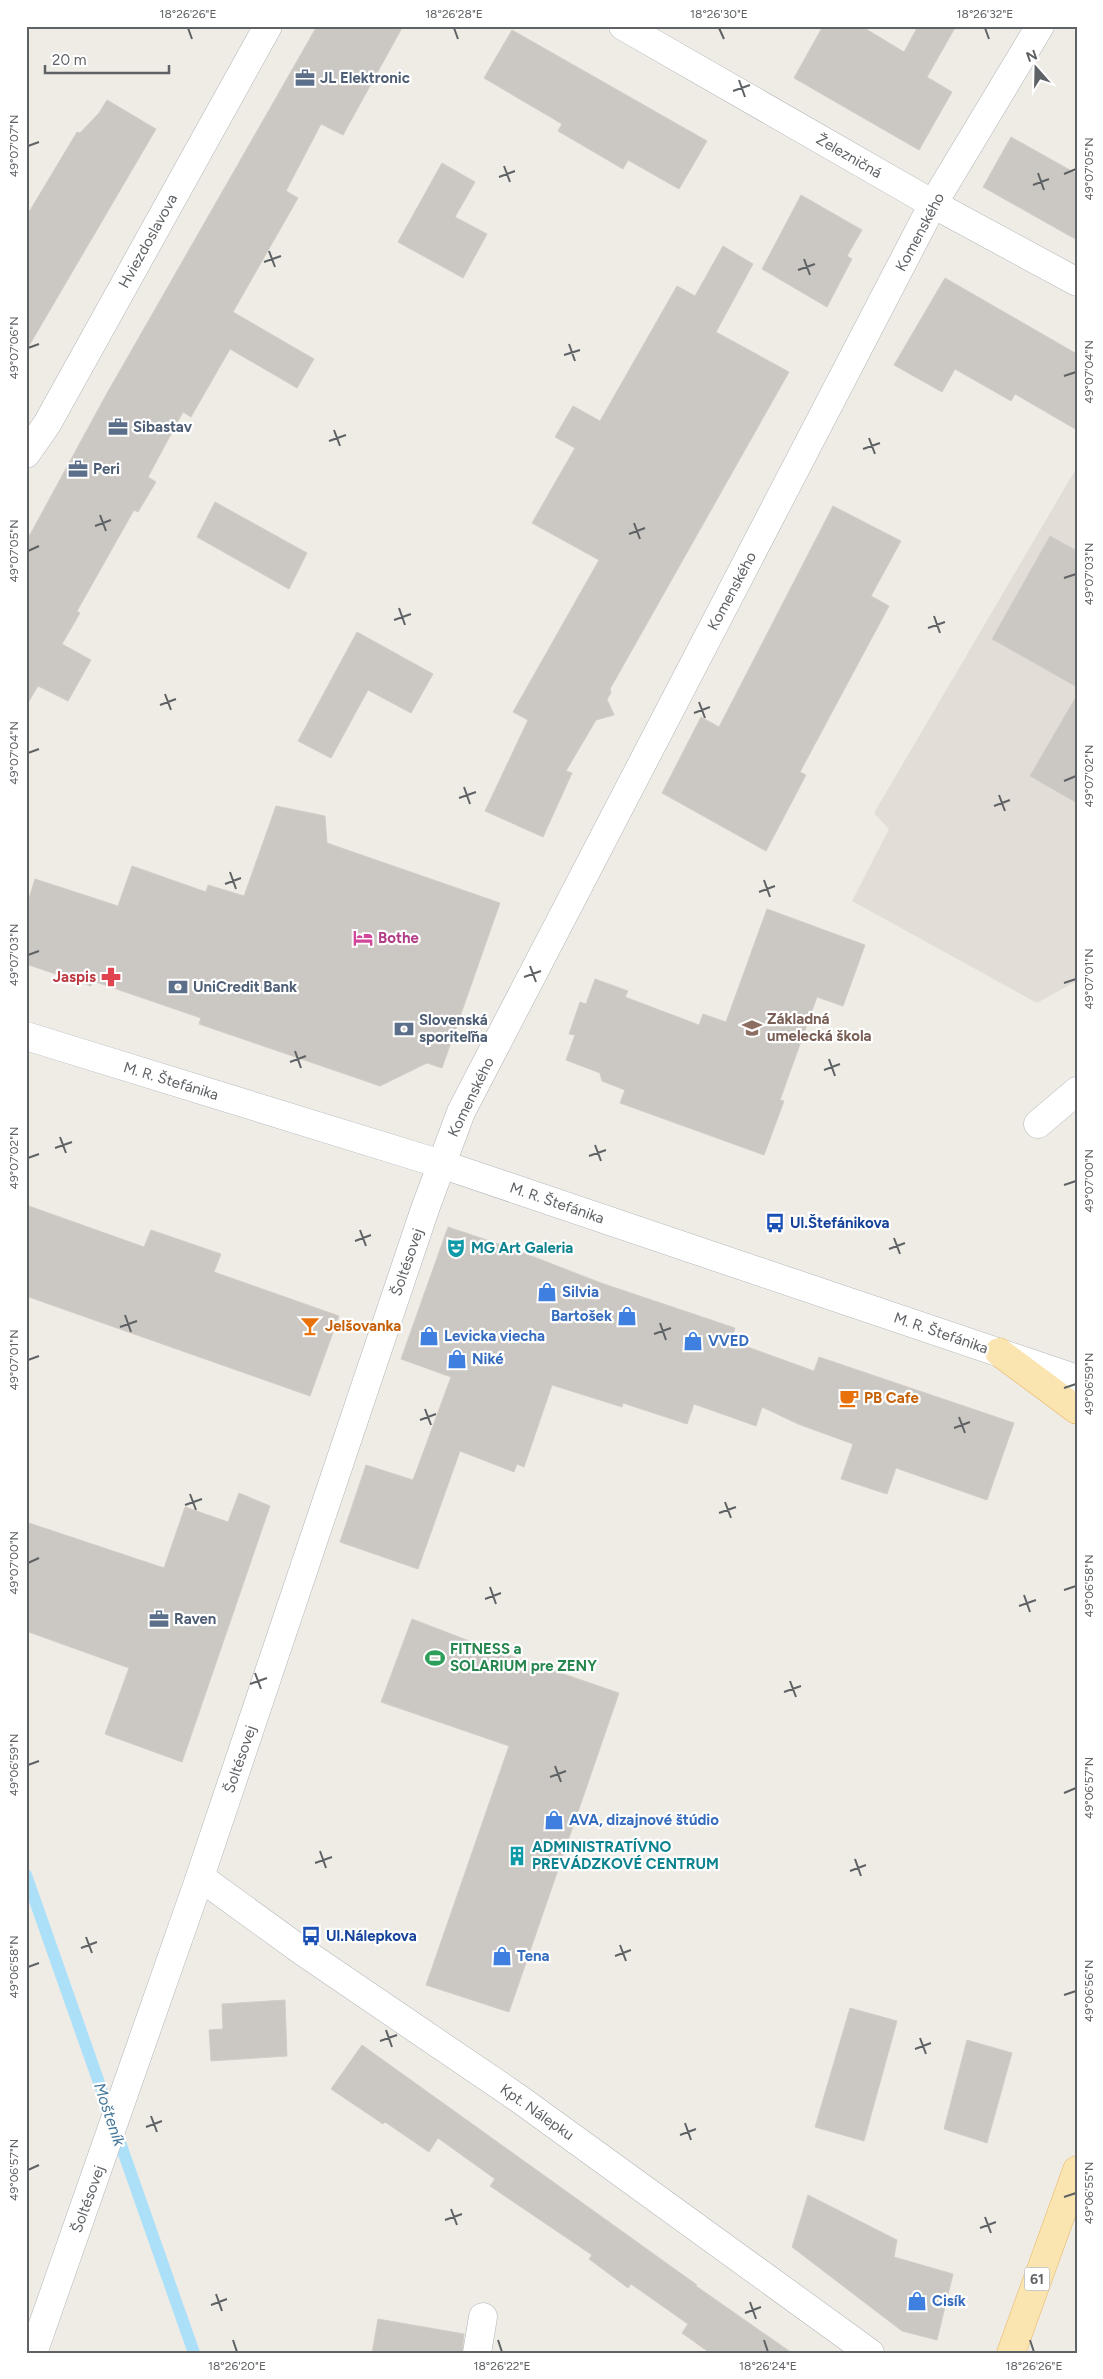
<svg xmlns="http://www.w3.org/2000/svg" width="1103" height="2379" viewBox="0 0 1103 2379" font-family="Figtree,sans-serif">
	<rect width="100%" height="100%" fill="#efece6"/>
	<path fill="#e2ddd7" d="M1077,467V981L1037,1003L852,901L889,829L874,813Z"/>
	<g fill="none" stroke-linecap="round" stroke-linejoin="round">
		<path stroke="#ace0f9" stroke-width="12" d="M26,1875L194,2353"/>
	</g>
	<g fill="#cbc7c2" stroke="#d3cdc5">
		<path d="M317,26H403L343,135L321,124L286,191L298,198L233,312L314,359L297,388L230,349L191,417L183,412L148,477L156,482L138,512L134,510L77,611L80,613L62,644L91,660L68,701L38,686L26,706V542L106,395Z"/>
		<path d="M823,26H861L904,52L918,26H956L927,77L952,92L919,150L794,78Z"/>
		<path d="M512,30L707,141L679,189L628,160L623,169L558,131L562,124L484,78Z"/>
		<path d="M107,100L156,129L26,351V217L77,132L80,133L99,113Z"/>
		<path d="M1011,137L1077,174V240L983,187Z"/>
		<path d="M442,163L475,182L455,217L487,234L463,278L398,242Z"/>
		<path d="M801,195L862,230L847,256L852,259L827,307L762,269Z"/>
		<path d="M723,246L753,264L716,332L789,372L610,689L611,693L607,699L614,715L596,720L566,771L572,773L543,837L485,811L528,720L513,712L599,560L532,523L575,448L555,437L573,406L600,421L677,286L695,296Z"/>
		<path d="M945,278L1077,354V430L1015,394L1011,401L955,369L942,392L894,365Z"/>
		<path d="M215,502L307,553L289,589L197,537Z"/>
		<path d="M833,506L901,541L871,596L889,606L800,772L806,775L766,851L662,793L701,717L719,727Z"/>
		<path d="M1050,536L1077,551V687L992,639Z"/>
		<path d="M357,632L433,674L411,713L368,690L331,758L298,741Z"/>
		<path d="M1077,695V803L1030,776Z"/>
		<path d="M276,806L325,816L327,843L500,903L442,1068L427,1063L380,1086L199,1024L201,1018L93,981L91,986L26,964V908L35,879L118,906L132,866L206,892L208,885L244,896Z"/>
		<path d="M767,909L865,945L843,1006L817,997L780,1100L784,1101L764,1155L620,1103L625,1090L602,1081L600,1073L566,1060L575,1035L569,1034L580,1002L586,1004L595,979L628,991L625,997L699,1025L703,1014L726,1022Z"/>
		<path d="M26,1205L144,1247L151,1230L221,1254L214,1272L339,1316L310,1396L26,1296Z"/>
		<path d="M448,1227L511,1248L601,1283L735,1328L731,1341L814,1371L819,1357L1014,1423L987,1500L896,1468L887,1494L841,1479L853,1444L798,1424L762,1407L756,1426L694,1404L687,1424L623,1403L622,1407L552,1385L524,1467L517,1464L514,1472L460,1451L418,1569L340,1542L366,1465L413,1480L451,1377L401,1359Z"/>
		<path d="M239,1493L270,1506L182,1762L105,1734L129,1668L26,1631V1522L164,1568L185,1507L228,1522Z"/>
		<path d="M412,1619L485,1647L619,1693L509,2012L426,1985L509,1746L381,1702Z"/>
		<path d="M285,2000L287,2056L211,2061L209,2030L223,2029L222,2004Z"/>
		<path d="M850,2008L897,2021L864,2141L815,2127Z"/>
		<path d="M967,2040L1012,2053L987,2143L944,2129Z"/>
		<path d="M362,2045L697,2285L696,2286L792,2353H710L682,2333L688,2324L631,2284L628,2288L589,2259L592,2255L490,2186L495,2179L438,2138L429,2152L385,2122L383,2124L331,2089Z"/>
		<path d="M808,2195L897,2240L894,2257L953,2274L937,2340L902,2331L792,2247Z"/>
		<path d="M378,2319L464,2334L462,2353H372Z"/>
	</g>
	<g fill="none" stroke-linecap="round" stroke-linejoin="round">
		<defs>
			<g id="minor">
				<path d="M623,26L933,204L1077,282"/>
				<path d="M26,454L47,424L268,26"/>
				<path d="M1038,1124L1077,1091"/>
				<path d="M200,1877L302,1951L518,2098L870,2353"/>
				<path d="M33,2353L200,1877L425,1209L461,1112L933,204L1040,26"/>
				<path d="M477,2353L483,2317"/>
			</g>
			<path id="secondary" d="M26,1036L441,1164L1077,1379"/>
			<g id="primary">
				<path d="M999,1352L1077,1410"/>
				<path d="M1011,2353L1077,2170"/>
			</g>
		</defs>
		<use href="#minor" stroke="#b1b4b7" stroke-width="29"/>
		<use href="#secondary" stroke="#b2b6ba" stroke-width="29"/>
		<use href="#primary" stroke="#e8b566" stroke-width="29"/>
		<use href="#minor" stroke="#fff" stroke-width="28"/>
		<use href="#secondary" stroke="#fff" stroke-width="28"/>
		<use href="#primary" stroke="#fae5b0" stroke-width="28"/>
	</g>
	<path fill="none" stroke="#5e6265" stroke-width="2" d="M188,28L192,39M454,28L458,39M719,28L724,39M985,28L989,39M739,80L745,97M733,91L750,85M28,146L39,142M504,166L510,182M1038,173L1044,190M1064,174L1076,169M499,177L515,171M1033,185L1049,179M269,251L275,267M804,259L810,275M264,262L281,256M798,270L815,264M569,344L575,361M28,348L39,344M564,355L580,350M1064,376L1076,372M334,430L340,446M869,438L875,454M329,441L346,435M863,449L880,443M100,515L106,531M634,523L640,539M95,526L111,520M629,534L645,528M28,551L39,546M1064,578L1076,574M399,608L405,625M934,616L940,633M394,620L411,614M928,628L945,622M165,694L171,710M699,702L705,718M160,705L176,699M694,713L710,707M28,753L39,749M1064,781L1076,776M464,787L470,804M999,795L1005,811M459,798L476,792M994,806L1010,800M230,872L236,889M764,880L770,897M225,884L241,878M759,892L775,886M28,955L39,951M530,966L536,982M524,977L541,971M1064,983L1076,979M295,1051L301,1068M829,1059L835,1076M290,1062L306,1056M824,1070L840,1064M60,1137L66,1153M595,1145L601,1161M55,1148L72,1142M589,1156L606,1150M28,1158L39,1154M1064,1185L1076,1181M360,1230L366,1246M894,1238L900,1254M355,1241L371,1235M889,1249L905,1243M125,1315L131,1332M660,1323L666,1340M120,1327L137,1321M654,1334L671,1328M28,1360L39,1356M1064,1388L1076,1384M425,1409L431,1425M959,1417L965,1433M420,1420L436,1414M954,1428L970,1422M190,1494L196,1510M725,1502L731,1518M185,1505L202,1499M719,1513L736,1507M28,1563L39,1558M490,1587L496,1604M1064,1590L1076,1586M1024,1595L1030,1612M485,1599L501,1593M1019,1606L1036,1600M255,1673L261,1689M790,1681L796,1697M250,1684L267,1678M784,1692L801,1686M28,1765L39,1761M555,1766L561,1782M550,1777L566,1771M1064,1793L1076,1788M320,1851L326,1868M855,1859L861,1876M315,1863L332,1857M850,1871L866,1865M86,1937L92,1953M620,1945L626,1961M81,1948L97,1942M615,1956L631,1950M28,1967L39,1963M1064,1995L1076,1991M386,2030L392,2047M920,2038L926,2054M380,2041L397,2035M915,2049L931,2043M151,2116L157,2132M685,2123L691,2140M146,2127L162,2121M680,2135L696,2129M28,2170L39,2165M1064,2197L1076,2193M451,2209L457,2225M985,2217L991,2233M445,2220L462,2214M980,2228L996,2222M216,2294L222,2311M750,2302L756,2319M211,2305L227,2299M745,2313L761,2307M233,2340L237,2352M498,2340L502,2352M764,2340L768,2352M1030,2340L1034,2352"/>
	<defs>
		<symbol id="office-bare" viewBox="-9 -9 18 18"><path d="M-6-3h4V-5.5h4V-3h4V5H-6ZM-1-4.5V-3h2v-1.5ZM-6 0V1H6V0Z" fill="#5c6f8a" stroke="#fff" stroke-width="2.5" paint-order="stroke"/></symbol>
		<symbol id="hotel-bare" viewBox="-9 -9 18 18"><path d="M-6-4.5h1.5V1H6V5H4.5V3h-9V5H-6ZM-4 0a1.8 1.8 0 1 1 3.6 0ZM.5 0V-2.5h3Q6-2.5 6 0Z" fill="#d1479c" stroke="#fff" stroke-width="2.5" paint-order="stroke"/></symbol>
		<symbol id="pharmacy-bare" viewBox="-9 -9 18 18"><path d="M-2-6h4v4h4v4h-4v4h-4v-4h-4v-4h4Z" fill="#e0444e" stroke="#fff" stroke-width="2.5" paint-order="stroke"/></symbol>
		<symbol id="bank-bare" viewBox="-9 -9 18 18"><path d="M-6-4H6V4H-6ZM0-2.3a2.3 2.3 0 1 0 0 4.6a2.3 2.3 0 1 0 0-4.6Z" fill="#5c6f8a" stroke="#fff" stroke-width="2.5" paint-order="stroke"/></symbol>
		<symbol id="school-bare" viewBox="-9 -9 18 18"><path d="M0-5L7-2L0 1L-7-2ZM-4 1L0 2.5L4 1V4Q0 6-4 4Z" fill="#8d6e63" stroke="#fff" stroke-width="2.5" paint-order="stroke"/></symbol>
		<symbol id="bus-bare" viewBox="-9 -9 18 18"><path d="M-5-6H5V4H4V6H2V4H-2V6H-4V4H-5ZM-3.5-4V0h7V-4ZM-3.5 1.2v1.5H-2V1.2ZM2 1.2v1.5H3.5V1.2Z" fill="#1a4fb4" stroke="#fff" stroke-width="2.5" paint-order="stroke"/></symbol>
		<symbol id="theatre-bare" viewBox="-9 -9 18 18"><path d="M-5-5.5Q0-4 5-5.5V0Q5 5 0 6Q-5 5-5 0ZM-3.3-2.5H-1v1.5H-3.3ZM1-2.5H3.3v1.5H1ZM-2.8 1Q0 5.5 2.8 1Z" fill="#0f9aa8" stroke="#fff" stroke-width="2.5" paint-order="stroke"/></symbol>
		<symbol id="shop-bare" viewBox="-9 -9 18 18"><path d="M-5-2.5h2.3a2.7 3.5 0 0 1 5.4 0H5L5.5 6h-11ZM-1.5-2.5h3a1.5 2.3 0 0 0-3 0Z" fill="#3f7fe0" stroke="#fff" stroke-width="2.5" paint-order="stroke"/></symbol>
		<symbol id="bar-bare" viewBox="-9 -9 18 18"><path d="M-6-5H6L.8 .8V4.5H3.5V6h-7V4.5H-.8V.8Z" fill="#e8710a" stroke="#fff" stroke-width="2.5" paint-order="stroke"/></symbol>
		<symbol id="cafe-bare" viewBox="-9 -9 18 18"><path d="M-5.5-4.5H6V0H3Q3 3.5 0 3.5H-2.5Q-5.5 3.5-5.5 0ZM3-3.2v2h1.7v-2ZM-6 4.5H4V6H-6Z" fill="#e8710a" stroke="#fff" stroke-width="2.5" paint-order="stroke"/></symbol>
		<symbol id="stadium-bare" viewBox="-9 -9 18 18"><path d="M0-5a6.5 5 0 1 0 0 10a6.5 5 0 1 0 0-10ZM-3.5-1.8h7v3.6h-7Z" fill="#2e9e5b" stroke="#fff" stroke-width="2.5" paint-order="stroke"/></symbol>
		<symbol id="building-bare" viewBox="-9 -9 18 18"><path d="M-4-6H4V6H1V3H-1V6H-4ZM-2.5-4.3h1.7v1.8h-1.7ZM.8-4.3h1.7v1.8H.8ZM-2.5-1h1.7V.8h-1.7ZM.8-1h1.7V.8H.8Z" fill="#0f9aa8" stroke="#fff" stroke-width="2.5" paint-order="stroke"/></symbol>
	</defs>
	<g fill-rule="evenodd">
		<use href="#office-bare" x="291" y="64" width="28" height="28"/>
		<use href="#office-bare" x="104" y="413" width="28" height="28"/>
		<use href="#office-bare" x="64" y="455" width="28" height="28"/>
		<use href="#hotel-bare" x="349" y="924" width="28" height="28"/>
		<use href="#pharmacy-bare" x="97" y="963" width="28" height="28"/>
		<use href="#bank-bare" x="164" y="973" width="28" height="28"/>
		<use href="#school-bare" x="738" y="1014" width="28" height="28"/>
		<use href="#bank-bare" x="390" y="1015" width="28" height="28"/>
		<use href="#bus-bare" x="761" y="1209" width="28" height="28"/>
		<use href="#theatre-bare" x="442" y="1234" width="28" height="28"/>
		<use href="#shop-bare" x="533" y="1278" width="28" height="28"/>
		<use href="#shop-bare" x="613" y="1302" width="28" height="28"/>
		<use href="#bar-bare" x="296" y="1312" width="28" height="28"/>
		<use href="#shop-bare" x="415" y="1322" width="28" height="28"/>
		<use href="#shop-bare" x="679" y="1327" width="28" height="28"/>
		<use href="#shop-bare" x="443" y="1345" width="28" height="28"/>
		<use href="#cafe-bare" x="835" y="1384" width="28" height="28"/>
		<use href="#office-bare" x="145" y="1605" width="28" height="28"/>
		<use href="#stadium-bare" x="421" y="1644" width="28" height="28"/>
		<use href="#shop-bare" x="540" y="1806" width="28" height="28"/>
		<use href="#building-bare" x="503" y="1842" width="28" height="28"/>
		<use href="#bus-bare" x="297" y="1922" width="28" height="28"/>
		<use href="#shop-bare" x="488" y="1942" width="28" height="28"/>
		<use href="#shop-bare" x="903" y="2287" width="28" height="28"/>
	</g>
	<g text-anchor="middle" stroke-width="4.5" stroke-linejoin="round" paint-order="stroke">
		<rect fill="#fff" stroke="#8e9193" stroke-width="1" x="1024.5" y="2267.5" width="25" height="23" rx="4"/>
		<g font-size="14" font-weight="bold" fill="#5e6265">
			<text x="1037" y="2284">61</text>
		</g>
		<g font-size="15" font-weight="bold" fill="#4e5e75" stroke="#fff" text-anchor="start">
			<text x="320" y="83">JL Elektronic</text>
			<text x="133" y="432">Sibastav</text>
			<text x="93" y="474">Peri</text>
			<text x="193" y="992">UniCredit Bank</text>
			<text x="419" y="1025">Slovenská<tspan x="419" dy="17">sporiteľňa</tspan></text>
			<text x="174" y="1624">Raven</text>
		</g>
		<g font-size="15" fill="#5e6265" stroke="#fff">
			<text transform="translate(849 156) rotate(30)" y="5">Železničná</text>
			<text transform="translate(920 232) rotate(-62)" y="5">Komenského</text>
			<text transform="translate(148 241) rotate(-61)" y="5">Hviezdoslavova</text>
			<text transform="translate(732 591) rotate(-62)" y="5">Komenského</text>
			<text transform="translate(171 1081) rotate(17)" y="5">M. R. Štefánika</text>
			<text transform="translate(471 1097) rotate(-64)" y="5">Komenského</text>
			<text transform="translate(557 1203) rotate(19)" y="5">M. R. Štefánika</text>
			<text transform="translate(407 1262) rotate(-71)" y="5">Šoltésovej</text>
			<text transform="translate(941 1333) rotate(19)" y="5">M. R. Štefánika</text>
			<text transform="translate(240 1759) rotate(-71)" y="5">Šoltésovej</text>
			<text transform="translate(537 2112) rotate(35)" y="5">Kpt. Nálepku</text>
			<text transform="translate(88 2199) rotate(-70)" y="5">Šoltésovej</text>
		</g>
		<g font-size="15" font-weight="bold" fill="#b23c85" stroke="#fff" text-anchor="start">
			<text x="378" y="943">Bothe</text>
		</g>
		<g font-size="15" font-weight="bold" fill="#be3a42" stroke="#fff" text-anchor="end">
			<text x="96" y="982">Jaspis</text>
		</g>
		<g font-size="15" font-weight="bold" fill="#785e54" stroke="#fff" text-anchor="start">
			<text x="767" y="1024">Základná<tspan x="767" dy="17">umelecká škola</tspan></text>
		</g>
		<g font-size="15" font-weight="bold" fill="#164399" stroke="#fff" text-anchor="start">
			<text x="790" y="1228">Ul.Štefánikova</text>
			<text x="326" y="1941">Ul.Nálepkova</text>
		</g>
		<g font-size="15" font-weight="bold" fill="#0d838f" stroke="#fff" text-anchor="start">
			<text x="471" y="1253">MG Art Galeria</text>
			<text x="532" y="1852">ADMINISTRATÍVNO<tspan x="532" dy="17">PREVÁDZKOVÉ CENTRUM</tspan></text>
		</g>
		<g font-size="15" font-weight="bold" fill="#366cbe" stroke="#fff" text-anchor="start">
			<text x="562" y="1297">Silvia</text>
			<text x="612" y="1321" text-anchor="end">Bartošek</text>
			<text x="444" y="1341">Levicka viecha</text>
			<text x="708" y="1346">VVED</text>
			<text x="472" y="1364">Niké</text>
			<text x="569" y="1825">AVA, dizajnové štúdio</text>
			<text x="517" y="1961">Tena</text>
			<text x="932" y="2306">Cisík</text>
		</g>
		<g font-size="15" font-weight="bold" fill="#c56008" stroke="#fff" text-anchor="start">
			<text x="325" y="1331">Jelšovanka</text>
			<text x="864" y="1403">PB Cafe</text>
		</g>
		<g font-size="15" font-weight="bold" fill="#27864d" stroke="#fff" text-anchor="start">
			<text x="450" y="1654">FITNESS a<tspan x="450" dy="17">SOLARIUM pre ZENY</tspan></text>
		</g>
		<g font-size="16" font-style="italic" fill="#43779a" stroke="#fff">
			<text transform="translate(110 2114) rotate(71)" y="6">Mošteník</text>
		</g>
	</g>
	<rect width="1103" height="2379" fill="none" stroke="#ffffff" stroke-width="55"/>
	<g transform="translate(1036 68) rotate(340)" stroke="#ffffff" stroke-width="4" paint-order="stroke">
	<path d="M0-4L9 19L0 12L-9 19Z" fill="#5e6265"/>
	<text y="-8" font-size="14" font-weight="bold" text-anchor="middle" fill="#5e6265">N</text>
	</g>
	<path d="M45 65v8h124v-8" fill="none" stroke="#5e6265" stroke-width="2.5"/>
	<text x="52" y="65" font-size="15" fill="#5e6265" stroke="#ffffff" stroke-width="4" paint-order="stroke">20 m</text>
	<rect x="28" y="28" width="1048" height="2324" fill="none" stroke="#5e6265" stroke-width="2"/>
	<g font-size="12" text-anchor="middle" fill="#5e6265">
		<text x="188" y="18">18°26'26"E</text>
		<text x="454" y="18">18°26'28"E</text>
		<text x="719" y="18">18°26'30"E</text>
		<text x="985" y="18">18°26'32"E</text>
		<text transform="translate(14 146) rotate(-90)" y="4">49°07'07"N</text>
		<text transform="translate(1089 169) rotate(-90)" y="4">49°07'05"N</text>
		<text transform="translate(14 348) rotate(-90)" y="4">49°07'06"N</text>
		<text transform="translate(1089 372) rotate(-90)" y="4">49°07'04"N</text>
		<text transform="translate(14 551) rotate(-90)" y="4">49°07'05"N</text>
		<text transform="translate(1089 574) rotate(-90)" y="4">49°07'03"N</text>
		<text transform="translate(14 753) rotate(-90)" y="4">49°07'04"N</text>
		<text transform="translate(1089 776) rotate(-90)" y="4">49°07'02"N</text>
		<text transform="translate(14 955) rotate(-90)" y="4">49°07'03"N</text>
		<text transform="translate(1089 979) rotate(-90)" y="4">49°07'01"N</text>
		<text transform="translate(14 1158) rotate(-90)" y="4">49°07'02"N</text>
		<text transform="translate(1089 1181) rotate(-90)" y="4">49°07'00"N</text>
		<text transform="translate(14 1360) rotate(-90)" y="4">49°07'01"N</text>
		<text transform="translate(1089 1384) rotate(-90)" y="4">49°06'59"N</text>
		<text transform="translate(14 1563) rotate(-90)" y="4">49°07'00"N</text>
		<text transform="translate(1089 1586) rotate(-90)" y="4">49°06'58"N</text>
		<text transform="translate(14 1765) rotate(-90)" y="4">49°06'59"N</text>
		<text transform="translate(1089 1788) rotate(-90)" y="4">49°06'57"N</text>
		<text transform="translate(14 1967) rotate(-90)" y="4">49°06'58"N</text>
		<text transform="translate(1089 1991) rotate(-90)" y="4">49°06'56"N</text>
		<text transform="translate(14 2170) rotate(-90)" y="4">49°06'57"N</text>
		<text transform="translate(1089 2193) rotate(-90)" y="4">49°06'55"N</text>
		<text x="237" y="2370">18°26'20"E</text>
		<text x="502" y="2370">18°26'22"E</text>
		<text x="768" y="2370">18°26'24"E</text>
		<text x="1034" y="2370">18°26'26"E</text>
	</g>
</svg>
